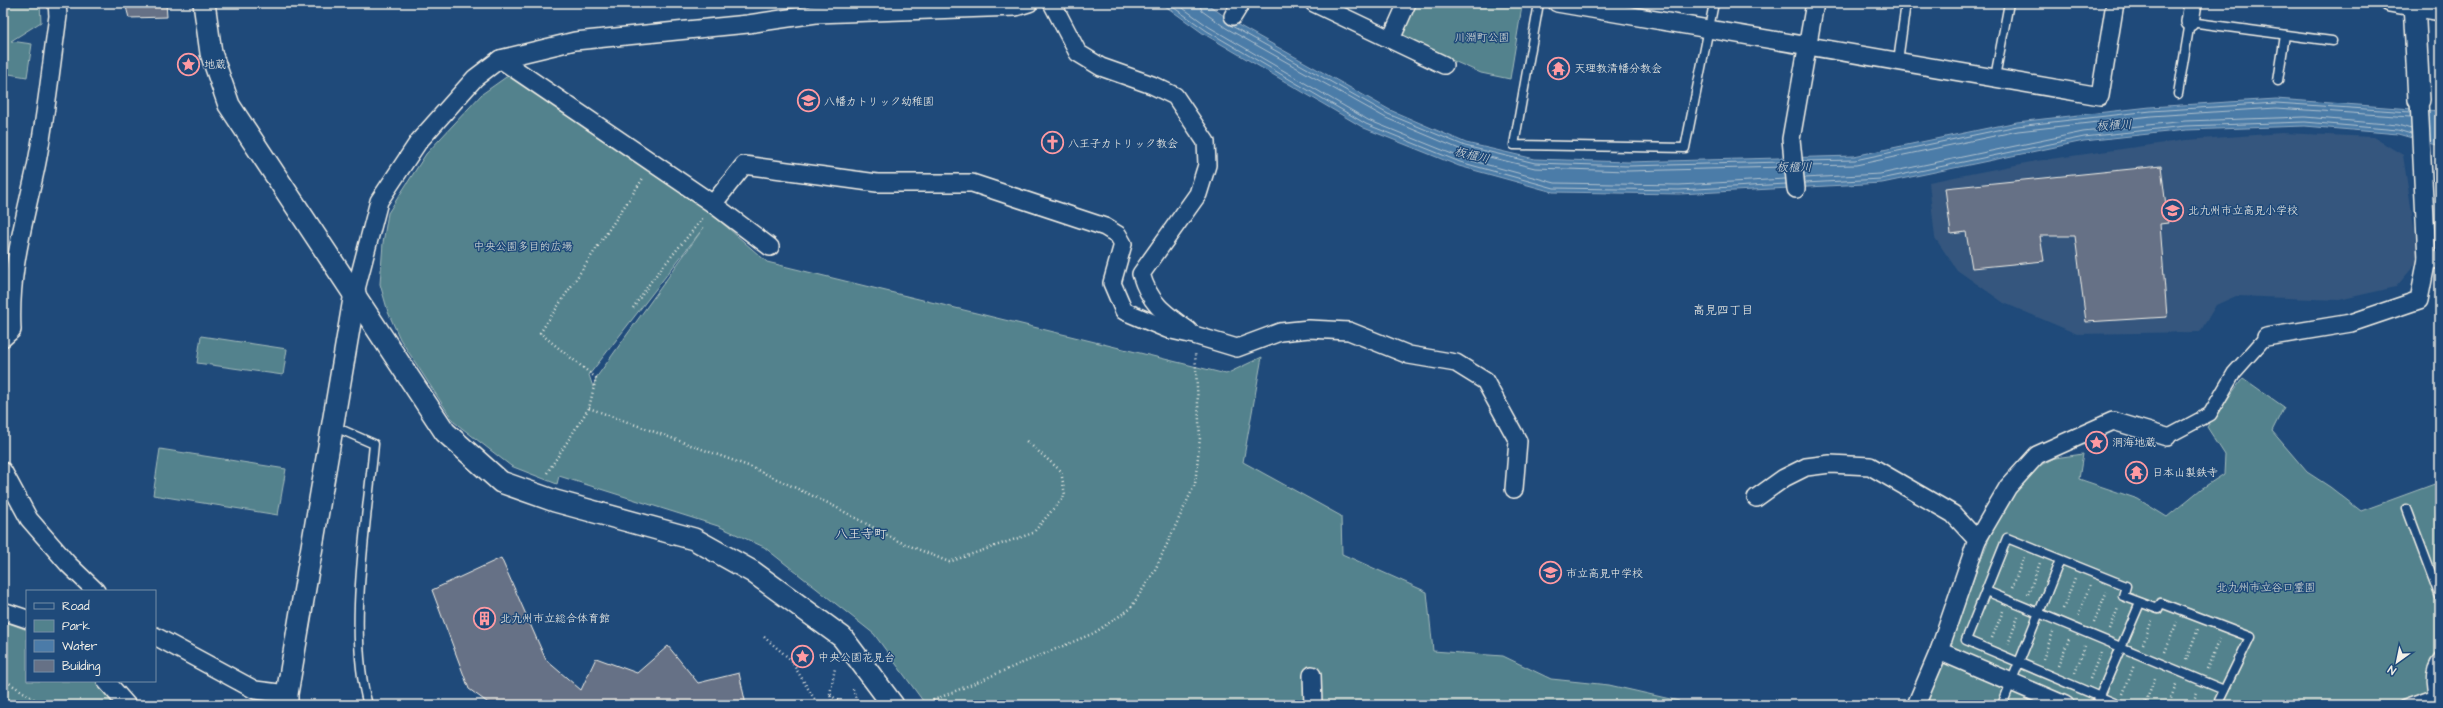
<svg xmlns="http://www.w3.org/2000/svg" width="2443" height="708" viewBox="0 0 2443 708" font-family="'Architects Daughter','Klee One',sans-serif">
	<rect width="100%" height="100%" fill="#1f4a7a"/>
	<filter id="ink" filterUnits="userSpaceOnUse"><feTurbulence type="fractalNoise" baseFrequency=".025" numOctaves="2"/><feDisplacementMap in="SourceGraphic" scale="8" xChannelSelector="R" yChannelSelector="G"/><feConvolveMatrix kernelMatrix="1 2 1 2 8 2 1 2 1" color-interpolation-filters="sRGB"/></filter>
	<g filter="url(#ink)">
		<path fill="#34567e" d="M2282,133L2373,137L2403,155L2419,260L2396,287L2339,300L2236,296L2216,305L2200,332L2077,334L2004,303L1957,270L1935,238L1929,182L2036,161L2186,140Z"/>
		<g fill="#52828d" stroke="#a3baba" fill-rule="evenodd">
			<path d="M3,3H40L41,22L11,41L32,44L27,77L3,73Z"/>
			<path d="M1413,3H1513L1522,6L1510,79L1481,73L1399,37Z"/>
			<path d="M509,75L713,215L767,262L1226,374L1262,357L1243,462L1341,516L1342,554L1427,592L1433,651L1503,656L1551,679L1609,685L1679,701L1677,705H926L874,634L764,547L718,526L559,476L557,484L511,466L454,422L400,339L388,312L380,284L383,243L388,213L426,154L482,94ZM704,227L596,378L593,387L589,375Z"/>
			<path d="M201,336L287,349L283,375L197,363Z"/>
			<path d="M2243,378L2284,407L2272,431L2307,472L2330,487L2361,511L2440,482V705H1925L2004,500L2033,469L2055,458L2083,454L2079,479L2138,499L2167,517L2201,489L2224,474L2225,455L2207,427Z"/>
			<path d="M160,449L286,469L278,515L153,495Z"/>
			<path d="M3,621L27,630V681H100L118,705H3Z"/>
		</g>
		<path fill="#4b7ba8" stroke="#8faac2" d="M1161,3H1206L1231,21L1390,110L1466,143L1535,159L1628,162L1854,156L2017,122L2150,107L2276,99L2440,111V146L2398,134L2305,126L2186,130L2084,141L1882,183L1679,194L1553,192L1459,166L1364,128L1204,34Z"/>
		<g fill="none" stroke-linecap="round" stroke-linejoin="round">
			<g stroke="#b0c2ce" stroke-width="1">
				<path d="M1167,3L1207,31L1366,124L1460,162L1554,188L1679,190L1786,184"/>
				<path d="M1176,3L1209,27L1368,120L1462,158L1555,183L1679,185L1785,179"/>
				<path d="M1199,3L1202,11L1226,28L1386,118L1464,151L1535,168L1628,171L1784,167"/>
				<path d="M1230,25L1388,114L1465,146L1535,163L1628,166L1784,162"/>
				<path d="M1803,161L1855,160L2017,126L2151,111L2276,103L2410,112"/>
				<path d="M1803,166L1856,165L2018,131L2151,116L2276,108L2410,117"/>
				<path d="M1804,178L1880,174L2083,132L2185,121L2305,117L2398,125L2411,129"/>
				<path d="M1805,183L1881,179L2084,137L2185,126L2305,122L2398,130L2411,134"/>
			</g>
		</g>
		<g fill="#667186" stroke="#f4f1e8">
			<path d="M125,3H166L167,17L129,18Z"/>
			<path d="M2161,166L2168,223L2160,224L2167,317L2086,322L2075,236H2040L2044,261L1972,268L1966,232L1951,234L1945,188Z"/>
			<path d="M501,558L546,660L581,690L596,658L637,673L668,646L698,683L739,673L746,705H491L469,689L432,590Z"/>
		</g>
		<g fill="none" stroke-linecap="round" stroke-linejoin="round">
			<defs>
				<g id="service">
					<path d="M1539,3L1514,145L1685,148L1714,3"/>
					<path d="M1898,61L1906,3"/>
					<path d="M1995,77L2009,3"/>
					<path d="M2278,81L2285,35"/>
					<path d="M2178,94L2190,22L2332,41"/>
					<path d="M333,426L374,444C367,521 347,632 368,705"/>
					<path d="M2407,509L2440,597"/>
					<path d="M1986,591L2224,690"/>
					<path d="M2440,657C2428,671 2430,691 2440,704"/>
					<path d="M2002,705L2060,560"/>
					<path d="M2096,705L2140,603"/>
					<path d="M2119,705L1966,640L2007,538L2126,586L2123,596L2158,609L2161,603L2250,637L2217,705"/>
					<path d="M2403,705L2434,694"/>
				</g>
				<path id="pedestrian" d="M2167,437L2210,414L2234,373L2266,337"/>
				<g id="minor">
					<path d="M1052,3L1078,53L1101,67L1152,85L1175,96L1206,142L1207,165L1198,194L1141,274C1150,304 1164,313 1189,331"/>
					<path d="M1314,3L1444,65"/>
					<path d="M1557,3L2100,96L2115,3"/>
					<path d="M2389,3L2440,12"/>
					<path d="M1233,16L1241,3"/>
					<path d="M2190,22L2193,3"/>
					<path d="M1391,39L1407,3"/>
					<path d="M500,59L713,204L770,247"/>
					<path d="M2419,100L2427,259L2440,260"/>
					<path d="M1796,189L1791,139L1815,3"/>
					<path d="M713,204L744,165L877,183H972L1105,227L1118,235L1123,244L1112,283L1124,311L1167,329L1194,335L1237,348L1280,332L1309,329L1349,331L1409,355L1456,363L1485,381L1518,441L1514,489"/>
					<path d="M355,293L379,201L419,141L475,78L500,59L575,41L748,24L816,14L1016,7L1029,3"/>
					<path d="M2266,337L2351,323L2419,300L2427,259"/>
					<path d="M3,338L12,330C9,270 24,224 36,167C46,118 51,66 58,16L57,3"/>
					<path d="M3,471L29,519L68,564L96,591"/>
					<path d="M1756,498L1784,478L1806,467L1830,464L1870,466L1953,514L1977,540L1939,651L1916,705"/>
					<path d="M1977,540L2008,487L2037,455L2113,421L2167,437"/>
					<path d="M3,611L27,619"/>
					<path d="M155,636L255,690L287,694"/>
					<path d="M1939,651L2065,705"/>
					<path d="M1312,675L1313,705"/>
					<path d="M106,681L127,705"/>
				</g>
				<g id="tertiary">
					<path d="M204,3L211,53L229,105L445,432L501,482L555,501L694,539L753,572L842,637L893,705"/>
					<path d="M2414,3L2419,100"/>
					<path d="M287,705V694L355,293"/>
				</g>
			</defs>
			<use href="#service" stroke="#f4f1e8" stroke-width="11"/>
			<use href="#pedestrian" stroke="#f4f1e8" stroke-width="16"/>
			<use href="#minor" stroke="#f4f1e8" stroke-width="20"/>
			<use href="#tertiary" stroke="#f4f1e8" stroke-width="24"/>
			<g stroke="#f4f1e8" stroke-width="2.5" stroke-dasharray="1 3" stroke-linecap="butt">
				<path d="M633,308L652,280L703,218"/>
				<path d="M589,408L751,467L830,504L898,541L949,562L1033,533L1065,495L1061,471L1025,440"/>
				<path d="M547,473L589,408L596,378L540,333L644,177"/>
				<path d="M2012,588L2024,557"/>
				<path d="M2028,594L2040,563"/>
				<path d="M2063,609L2075,578"/>
				<path d="M2078,616L2090,585"/>
				<path d="M2094,622L2107,592"/>
				<path d="M2110,629L2118,608"/>
				<path d="M764,637L790,659L818,705"/>
				<path d="M1992,638L2003,611"/>
				<path d="M2008,644L2018,617"/>
				<path d="M2143,644L2152,620"/>
				<path d="M2165,652L2177,622"/>
				<path d="M2043,659L2053,632"/>
				<path d="M2186,660L2198,629"/>
				<path d="M2058,666L2069,639"/>
				<path d="M2207,669L2219,639"/>
				<path d="M2075,673L2085,646"/>
				<path d="M3,679L43,705"/>
				<path d="M2090,679L2101,652"/>
				<path d="M853,689L858,705"/>
				<path d="M830,694L835,668"/>
				<path d="M2123,694L2134,665"/>
				<path d="M832,705L830,694L842,705"/>
				<path d="M922,705L1094,633L1130,609L1154,572L1195,484L1200,438L1195,352"/>
				<path d="M2144,705L2156,676"/>
				<path d="M2168,705L2177,683"/>
				<path d="M2192,705L2197,692"/>
			</g>
			<use href="#service" stroke="#1f4a7a" stroke-width="8"/>
			<use href="#pedestrian" stroke="#1f4a7a" stroke-width="13"/>
			<use href="#minor" stroke="#1f4a7a" stroke-width="17"/>
			<use href="#tertiary" stroke="#1f4a7a" stroke-width="21"/>
		</g>
	</g>
	<defs>
		<symbol id="sight-ring" viewBox="-11 -11 22 22"><circle r="9.5" fill="#1f4a7a" stroke="#ff9aa2" stroke-width="1.5"/><path d="M0-6L1.8-2.2L6-1.7L2.9 1.2L3.7 5.4L0 3.3L-3.7 5.4L-2.9 1.2L-6-1.7L-1.8-2.2Z" fill="#ff9aa2"/></symbol>
		<symbol id="temple-ring" viewBox="-11 -11 22 22"><circle r="9.5" fill="#1f4a7a" stroke="#ff9aa2" stroke-width="1.5"/><path d="M0-6L5-2H3V0L6.5 2.5H4V6H1.5V3h-3V6H-4V2.5H-6.5L-3 0V-2H-5Z" fill="#ff9aa2"/></symbol>
		<symbol id="school-ring" viewBox="-11 -11 22 22"><circle r="9.5" fill="#1f4a7a" stroke="#ff9aa2" stroke-width="1.5"/><path d="M0-5L7-2L0 1L-7-2ZM-4 1L0 2.5L4 1V4Q0 6-4 4Z" fill="#ff9aa2"/></symbol>
		<symbol id="church-ring" viewBox="-11 -11 22 22"><circle r="9.5" fill="#1f4a7a" stroke="#ff9aa2" stroke-width="1.5"/><path d="M-1.2-6h2.4v3.5h3.3v2.4h-3.3V6h-2.4V-.1h-3.3v-2.4h3.3Z" fill="#ff9aa2"/></symbol>
		<symbol id="building-ring" viewBox="-11 -11 22 22"><circle r="9.5" fill="#1f4a7a" stroke="#ff9aa2" stroke-width="1.5"/><path d="M-4-6H4V6H1V3H-1V6H-4ZM-2.5-4.3h1.7v1.8h-1.7ZM.8-4.3h1.7v1.8H.8ZM-2.5-1h1.7V.8h-1.7ZM.8-1h1.7V.8H.8Z" fill="#ff9aa2"/></symbol>
	</defs>
	<g fill-rule="evenodd">
		<use href="#sight-ring" x="176" y="52" width="25" height="25"/>
		<use href="#temple-ring" x="1546" y="56" width="25" height="25"/>
		<use href="#school-ring" x="796" y="88" width="25" height="25"/>
		<use href="#church-ring" x="1040" y="130" width="25" height="25"/>
		<use href="#school-ring" x="2160" y="198" width="25" height="25"/>
		<use href="#sight-ring" x="2084" y="430" width="25" height="25"/>
		<use href="#temple-ring" x="2124" y="460" width="25" height="25"/>
		<use href="#school-ring" x="1538" y="560" width="25" height="25"/>
		<use href="#building-ring" x="472" y="606" width="25" height="25"/>
		<use href="#sight-ring" x="790" y="644" width="25" height="25"/>
	</g>
	<g text-anchor="middle" stroke-width="3" stroke-linejoin="round" paint-order="stroke">
		<g font-size="11" fill="#dce0da" stroke="#1f4a7a">
			<text x="1482" y="41">川淵町公園</text>
			<text x="523" y="250">中央公園多目的広場</text>
			<text x="2266" y="591">北九州市立谷口霊園</text>
		</g>
		<g font-size="11" fill="#f4f1e8" stroke="#1f4a7a" text-anchor="start">
			<text x="204" y="68">地蔵</text>
			<text x="1574" y="72">天理教清幡分教会</text>
			<text x="824" y="105">八幡カトリック幼稚園</text>
			<text x="1068" y="147">八王子カトリック教会</text>
			<text x="2188" y="214">北九州市立高見小学校</text>
			<text x="2112" y="446">洞海地蔵</text>
			<text x="2152" y="476">日本山製鉄寺</text>
			<text x="1566" y="577">市立高見中学校</text>
			<text x="500" y="622">北九州市立総合体育館</text>
			<text x="818" y="661">中央公園花見台</text>
		</g>
		<g font-size="12" font-style="italic" fill="#dbdfde" stroke="#1f4a7a">
			<text transform="translate(2114 125) rotate(-3)" y="4">板櫃川</text>
			<text transform="translate(1472 155) rotate(14)" y="4">板櫃川</text>
			<text x="1794" y="171">板櫃川</text>
		</g>
		<g font-size="12" fill="#f4f1e8" stroke="#1f4a7a">
			<text x="1723" y="314">高見四丁目</text>
		</g>
		<g font-size="13" fill="#f4f1e8" stroke="#1f4a7a">
			<text x="861" y="538">八王寺町</text>
		</g>
	</g>
	<rect width="2443" height="708" fill="none" stroke="#1f4a7a" stroke-width="16"/>
	<rect x="8" y="8" width="2427" height="692" fill="none" stroke="#f4f1e8" stroke-width="1.5" filter="url(#ink)"/>
	<rect x="26" y="590" width="130" height="92" fill="#1f4a7a" stroke="#748da6"/>
	<rect x="34" y="603" width="20" height="6" fill="#1f4a7a" stroke="#748da6"/>
	<text x="62" y="610" font-size="12" fill="#f4f1e8">Road</text>
	<rect x="34" y="620" width="20" height="12" fill="#52828d" stroke="#748da6"/>
	<text x="62" y="630" font-size="12" fill="#f4f1e8">Park</text>
	<rect x="34" y="640" width="20" height="12" fill="#4b7ba8" stroke="#748da6"/>
	<text x="62" y="650" font-size="12" fill="#f4f1e8">Water</text>
	<rect x="34" y="660" width="20" height="12" fill="#667186" stroke="#748da6"/>
	<text x="62" y="670" font-size="12" fill="#f4f1e8">Building</text>
	<g transform="translate(2397 662) rotate(213)" stroke="#1f4a7a" stroke-width="3" paint-order="stroke">
	<path d="M0-3L7 15L0 10L-7 15Z" fill="#f4f1e8"/>
	<text y="-6" font-size="11" font-weight="bold" text-anchor="middle" fill="#f4f1e8">N</text>
	</g>
</svg>
